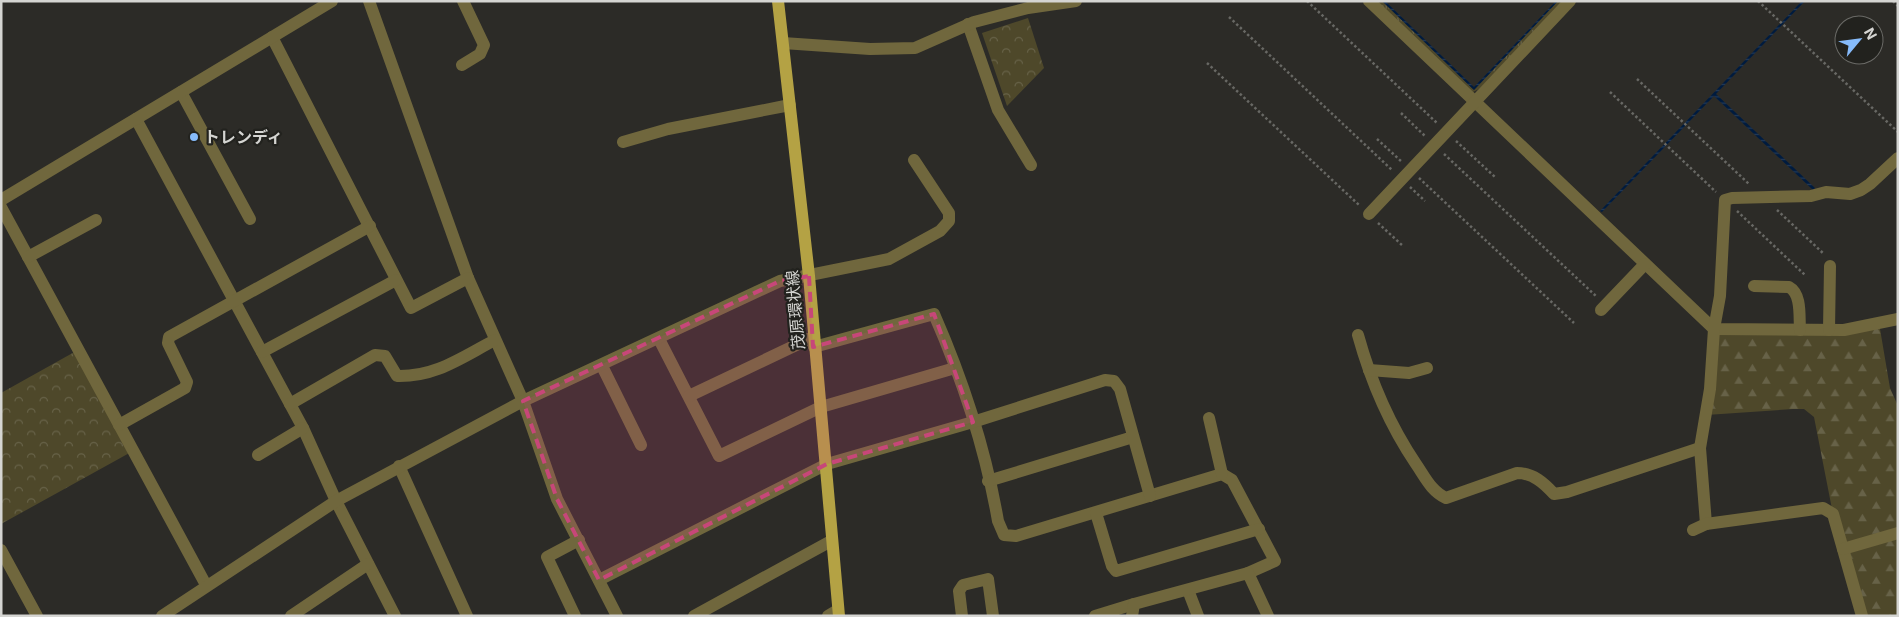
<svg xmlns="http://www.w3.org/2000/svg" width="1899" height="617" viewBox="0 0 1899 617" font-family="Inter,'Noto Sans JP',sans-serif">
	<defs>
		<pattern id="grass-tufts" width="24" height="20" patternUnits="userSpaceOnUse" patternTransform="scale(1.25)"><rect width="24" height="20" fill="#4e482a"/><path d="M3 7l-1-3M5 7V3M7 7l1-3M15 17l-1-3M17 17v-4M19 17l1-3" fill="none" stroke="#676248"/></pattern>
		<pattern id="forest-firs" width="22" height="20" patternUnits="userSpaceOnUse" patternTransform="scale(1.25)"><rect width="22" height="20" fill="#4e482a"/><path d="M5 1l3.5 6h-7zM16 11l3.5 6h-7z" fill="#676248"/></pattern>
		<pattern id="park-crowns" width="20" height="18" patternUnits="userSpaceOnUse" patternTransform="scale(1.25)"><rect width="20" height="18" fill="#4e482a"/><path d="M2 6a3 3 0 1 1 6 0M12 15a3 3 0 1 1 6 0" fill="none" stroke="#676248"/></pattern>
		<pattern id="water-rules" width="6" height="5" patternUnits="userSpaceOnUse" patternTransform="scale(1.25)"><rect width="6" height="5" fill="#001b3e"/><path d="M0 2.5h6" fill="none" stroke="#243b59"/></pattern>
	</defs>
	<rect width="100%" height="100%" fill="#2c2b27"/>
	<path fill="url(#grass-tufts)" d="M1376,1H1382L1474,90L1558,1H1564L1479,89L1473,92Z"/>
	<path fill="url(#forest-firs)" d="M1879,323L1890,388L1898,406V616H1862L1833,514L1814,417L1804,409H1793L1706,415L1714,329Z"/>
	<g fill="url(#park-crowns)">
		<path d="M1028,18L1044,68L1007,106L982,33Z"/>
		<path d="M78,350L133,451L1,524V393Z"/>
	</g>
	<g fill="url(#water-rules)">
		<path d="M1382,1H1385L1474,87L1556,1H1558L1474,90Z"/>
		<path d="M1802,1H1805L1716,94L1815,188L1813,190L1714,96L1602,212L1600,211Z"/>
	</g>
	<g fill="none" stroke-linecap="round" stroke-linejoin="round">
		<g stroke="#686864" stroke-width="2.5" stroke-dasharray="2.5 2.5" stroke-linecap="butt">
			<path d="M1307,1L1437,123"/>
			<path d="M1758,1L1898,132"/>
			<path d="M1893,1L1898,6"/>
			<path d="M1229,17L1392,170"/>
			<path d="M1207,63L1359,205"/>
			<path d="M1637,79L1749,184"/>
			<path d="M1610,92L1716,192"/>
			<path d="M1401,113L1425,136"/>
			<path d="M1377,139L1402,162"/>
			<path d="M1456,141L1495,177"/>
			<path d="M1444,154L1597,297"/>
			<path d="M1419,178L1574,323"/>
			<path d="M1410,187L1425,201"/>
			<path d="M1777,210L1824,254"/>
			<path d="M1737,211L1806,276"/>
			<path d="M1378,223L1403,246"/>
		</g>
		<g stroke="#70673d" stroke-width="12">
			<path d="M369,1L468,278L523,401L557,499L617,616"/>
			<path d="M1369,1L1714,329L1844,330L1898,319"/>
			<path d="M968,24L998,110L1031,165"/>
			<path d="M272,37L411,308L468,278"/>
			<path d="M783,43L870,49L915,48L974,22L1028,8L1076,1"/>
			<path d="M462,65L480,54L484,45L463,1"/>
			<path d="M181,92L250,219"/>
			<path d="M136,119L303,428L336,501L395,616"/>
			<path d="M623,142L668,129L790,105"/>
			<path d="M1,200L332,1"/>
			<path d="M1,207L206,585"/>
			<path d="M1369,214L1570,1"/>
			<path d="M28,257L96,220"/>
			<path d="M1754,286L1789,287C1802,294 1799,317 1800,330"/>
			<path d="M1601,310L1645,264"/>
			<path d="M1829,330L1830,266"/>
			<path d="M1358,335C1371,382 1389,424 1416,464C1425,477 1431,491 1446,498L1517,473C1533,473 1544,483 1554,494L1567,492L1700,448"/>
			<path d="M659,339L719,456L821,407L955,368"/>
			<path d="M814,347L934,314C962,378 986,452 998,521L1004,535L1016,536L1222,474L1232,480L1275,561L1248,573"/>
			<path d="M262,352L396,280"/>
			<path d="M602,366L641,445"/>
			<path d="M1369,370L1409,373L1427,368"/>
			<path d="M689,396L813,337"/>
			<path d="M290,404L375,355L385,356L397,376C436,377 462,357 495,340"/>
			<path d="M1209,418L1222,474"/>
			<path d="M119,425L185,388L187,382L168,343L169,337L370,226"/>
			<path d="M258,455L303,428"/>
			<path d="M399,466L467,616"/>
			<path d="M988,481L1133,437"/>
			<path d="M1096,513L1112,566L1116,571L1259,529"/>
			<path d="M1706,524L1700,448L1710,389L1714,329L1720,296L1725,200L1732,198L1811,196L1826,192L1850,194L1861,190L1870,184L1898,158"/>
			<path d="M1693,530L1706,524L1823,508L1833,514L1862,616"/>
			<path d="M1843,549L1898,533"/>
			<path d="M1,550L37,616"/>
			<path d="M599,580L827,464L973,422L1105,380L1114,381L1120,389L1150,496"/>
			<path d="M1188,590L1198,616"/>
			<path d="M162,616L336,501L523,401L780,281L889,259L940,231L949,221V213L914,160"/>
			<path d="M291,616L368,564"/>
			<path d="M575,616L547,557L579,540"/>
			<path d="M694,616L831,541"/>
			<path d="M828,616L838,610"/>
			<path d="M962,616L959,591L963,585L988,579L993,616"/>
			<path d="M1095,616L1134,604"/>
			<path d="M1132,616L1134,604L1248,573L1268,616"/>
		</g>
		<path stroke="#b4a244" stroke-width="12" d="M778,1L809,276L839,616"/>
	</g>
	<path fill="#c74779" fill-opacity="0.2" stroke="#c74779" stroke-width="4" stroke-dasharray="10 6" stroke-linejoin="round" d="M809,276L813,347L934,314L973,422L827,464L599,580L557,499L523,401L780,281Z"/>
	<circle fill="#86bbfb" stroke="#22221e" stroke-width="2" cx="194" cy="137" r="5"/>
	<g text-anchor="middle" stroke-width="4.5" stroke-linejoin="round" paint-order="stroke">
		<g font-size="16" font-weight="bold" fill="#d5d5d2" stroke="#22221e" text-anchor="start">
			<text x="204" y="143">トレンディ</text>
		</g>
		<g font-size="16" fill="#d5d5d2" stroke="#22221e">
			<text transform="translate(795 310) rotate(-95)" y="6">茂原環状線</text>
		</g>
	</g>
	<rect width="1899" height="617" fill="none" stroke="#d5d5d2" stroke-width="5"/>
	<g transform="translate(1859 40) rotate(61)"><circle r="24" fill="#22221e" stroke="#6a6a66"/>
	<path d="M0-4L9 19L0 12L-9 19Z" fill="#86bbfb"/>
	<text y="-8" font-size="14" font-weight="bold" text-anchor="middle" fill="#d5d5d2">N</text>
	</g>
</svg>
